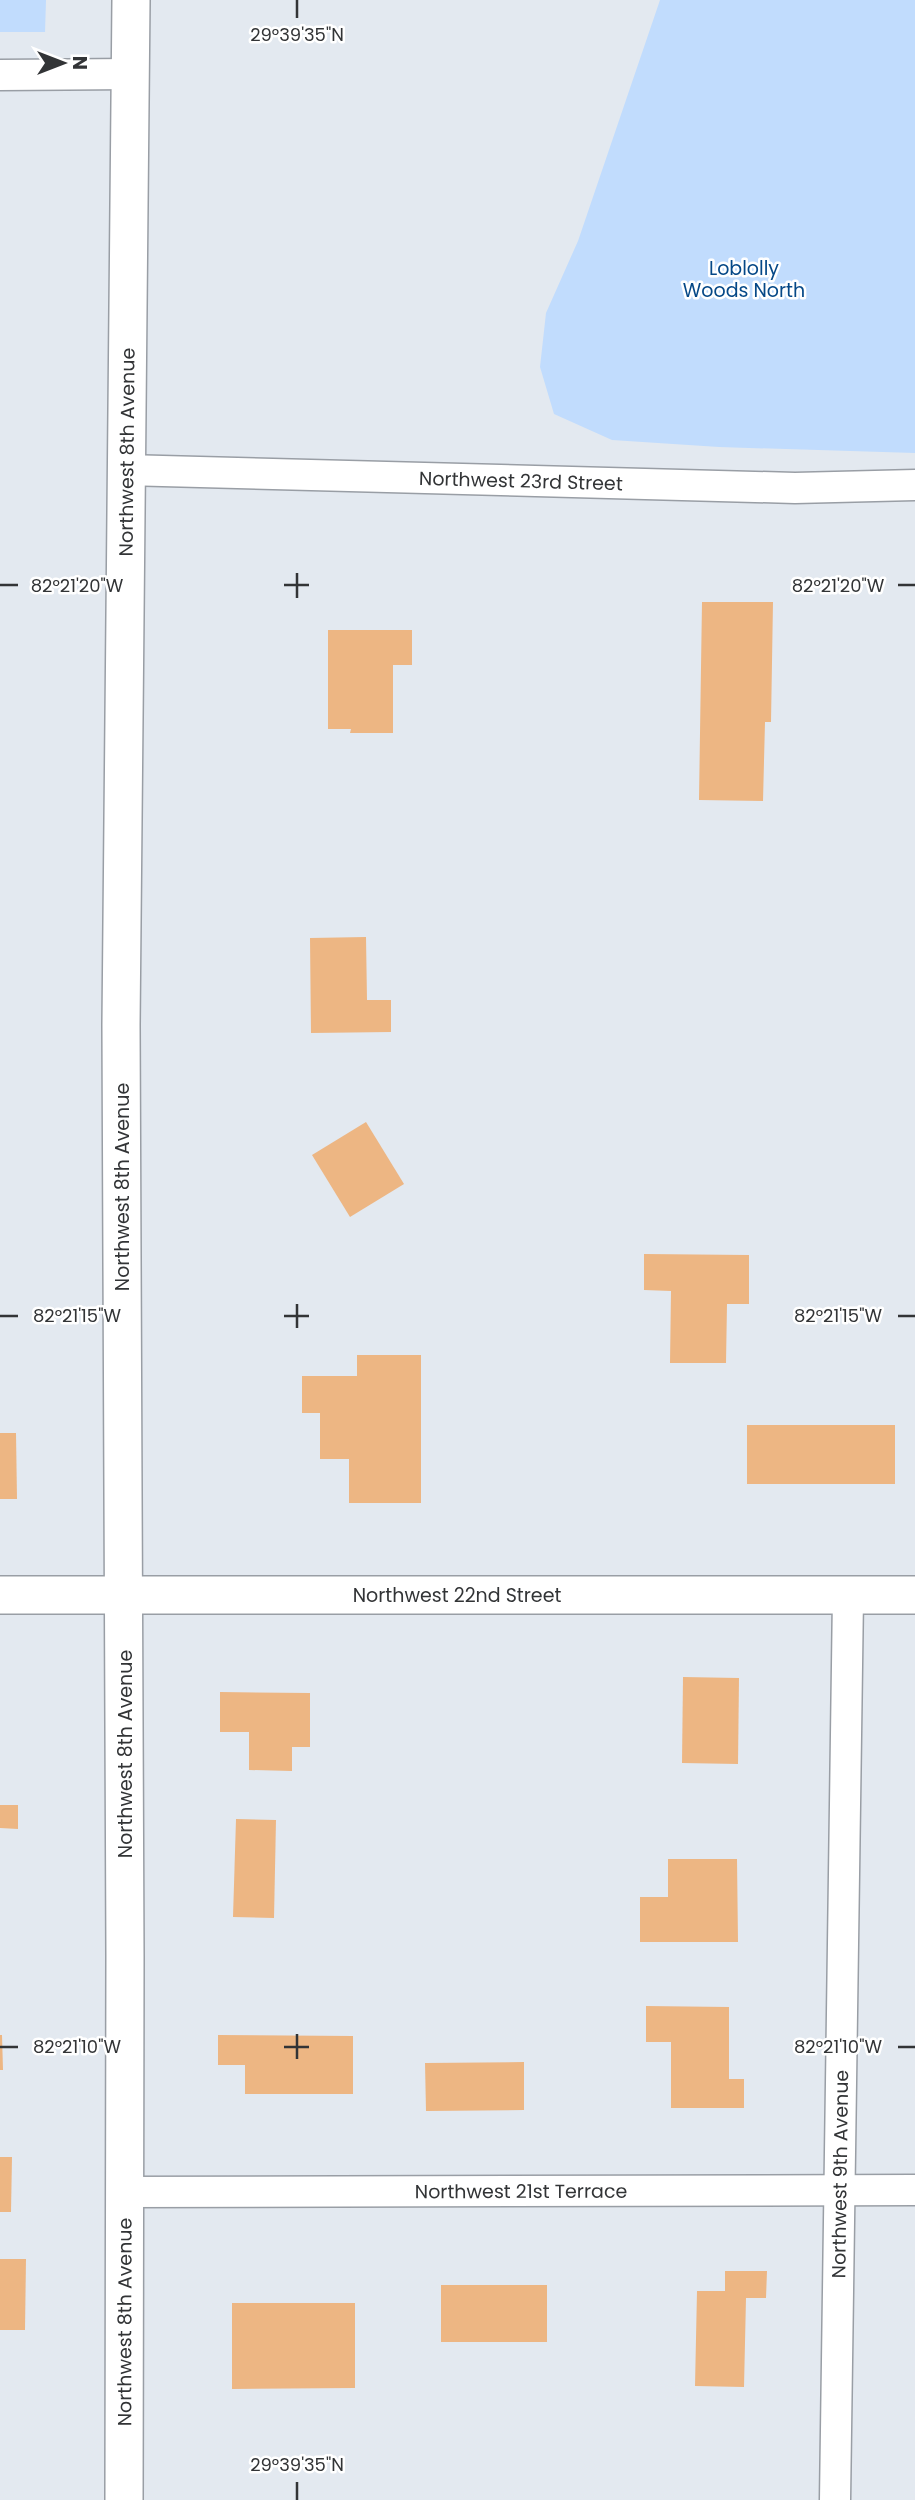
<svg xmlns="http://www.w3.org/2000/svg" width="915" height="2500" viewBox="0 0 915 2500" font-family="Poppins,sans-serif">
	<rect width="100%" height="100%" fill="#e3e9f0"/>
	<g fill="#c1dcfd">
		<path d="M0,0H46L45,32H0Z"/>
		<path d="M660,0H915V453L719,447L612,440L554,414L540,367L546,313L578,241Z"/>
	</g>
	<g fill="#edb683">
		<path d="M702,602H773L771,722H765L763,801L699,800Z"/>
		<path d="M328,630H412V665H393V733H350L351,729H328Z"/>
		<path d="M366,937L367,1000H391V1032L311,1033L310,938Z"/>
		<path d="M366,1122L404,1184L350,1217L312,1155Z"/>
		<path d="M644,1254L749,1255V1304H727L726,1363H670L671,1291L644,1290Z"/>
		<path d="M357,1355H421V1503H349V1459H320V1413H302V1376H357Z"/>
		<rect x="747" y="1425" width="148" height="59"/>
		<path d="M0,1433H16L17,1499H0Z"/>
		<path d="M683,1677L739,1678L738,1764L682,1763Z"/>
		<path d="M220,1692L310,1693V1747H292V1771L249,1770V1732H220Z"/>
		<path d="M0,1805H18V1829L0,1828Z"/>
		<path d="M236,1819L276,1820L274,1918L233,1917Z"/>
		<path d="M668,1859H737L738,1942H640V1897H668Z"/>
		<path d="M646,2006L729,2007V2079H744V2108H671V2042H646Z"/>
		<path d="M0,2035H2L3,2070H0Z"/>
		<path d="M218,2035L353,2036V2094H245V2065H218Z"/>
		<path d="M524,2062V2110L426,2111L425,2063Z"/>
		<path d="M0,2157H12L11,2212H0Z"/>
		<path d="M0,2259H26L25,2330H0Z"/>
		<path d="M725,2271H767L766,2298H746L744,2387L695,2386L697,2291H725Z"/>
		<rect x="441" y="2285" width="106" height="57"/>
		<path d="M232,2303H355V2388L232,2389Z"/>
	</g>
	<g fill="none" stroke-linecap="round" stroke-linejoin="round">
		<defs>
			<g id="minor">
				<path d="M0,75L132,74"/>
				<path id="s1" d="M125,470L795,488L915,485"/>
				<path id="s2" d="M125,2192L915,2190"/>
				<path id="s3" d="M835,2500L848,1596"/>
			</g>
			<g id="tertiary">
				<path id="s4" d="M0,1595H915"/>
				<path id="s5" d="M124,2500L125,1956L121,1025L131,0"/>
			</g>
		</defs>
		<use href="#minor" stroke="#999ea5" stroke-width="33"/>
		<use href="#tertiary" stroke="#999ea5" stroke-width="40"/>
		<use href="#minor" stroke="#fff" stroke-width="30"/>
		<use href="#tertiary" stroke="#fff" stroke-width="37"/>
	</g>
	<path fill="none" stroke="#323436" stroke-width="2.5" d="M297,0V18M297,573V598M0,585H18M284,585H309M898,585H915M297,1304V1328M0,1316H18M284,1316H309M898,1316H915M297,2034V2059M0,2047H18M284,2047H309M898,2047H915M297,2482V2500"/>
	<g text-anchor="middle" stroke-width="5" stroke-linejoin="round" paint-order="stroke">
		<g font-size="19" fill="#054887" stroke="#fff">
			<text x="744" y="275">Loblolly<tspan x="744" dy="22">Woods North</tspan></text>
		</g>
		<g font-size="19" fill="#323436" stroke="#fff">
			<text dy="7" stroke="none"><textPath href="#s5" startOffset="2048">Northwest 8th Avenue</textPath></text>
			<text dy="7" stroke="none"><textPath href="#s1" startOffset="396">Northwest 23rd Street</textPath></text>
			<text transform="translate(122 1187) rotate(-90)" y="7">Northwest 8th Avenue</text>
			<text dy="7" stroke="none"><textPath href="#s4" startOffset="457">Northwest 22nd Street</textPath></text>
			<text transform="translate(125 1754) rotate(-90)" y="7">Northwest 8th Avenue</text>
			<text dy="7" stroke="none"><textPath href="#s3" startOffset="326">Northwest 9th Avenue</textPath></text>
			<text dy="7" stroke="none"><textPath href="#s2" startOffset="396">Northwest 21st Terrace</textPath></text>
			<text dy="7" stroke="none"><textPath href="#s5" startOffset="178">Northwest 8th Avenue</textPath></text>
		</g>
	</g>
	<g font-size="18" text-anchor="middle" fill="#323436" stroke="#fff" stroke-width="5" stroke-linejoin="round" paint-order="stroke">
		<text x="297" y="41">29°39'35"N</text>
		<text x="77" y="592">82°21'20"W</text>
		<text x="838" y="592">82°21'20"W</text>
		<text x="77" y="1322">82°21'15"W</text>
		<text x="838" y="1322">82°21'15"W</text>
		<text x="77" y="2053">82°21'10"W</text>
		<text x="838" y="2053">82°21'10"W</text>
		<text x="297" y="2471">29°39'35"N</text>
	</g>
	<g transform="translate(63 63) rotate(90)" stroke="#ffffff" stroke-width="5" paint-order="stroke">
	<path d="M0-5L12 26L0 18L-12 26Z" fill="#323436"/>
	<text y="-10" font-size="19" font-weight="bold" text-anchor="middle" fill="#323436">N</text>
	</g>
</svg>
